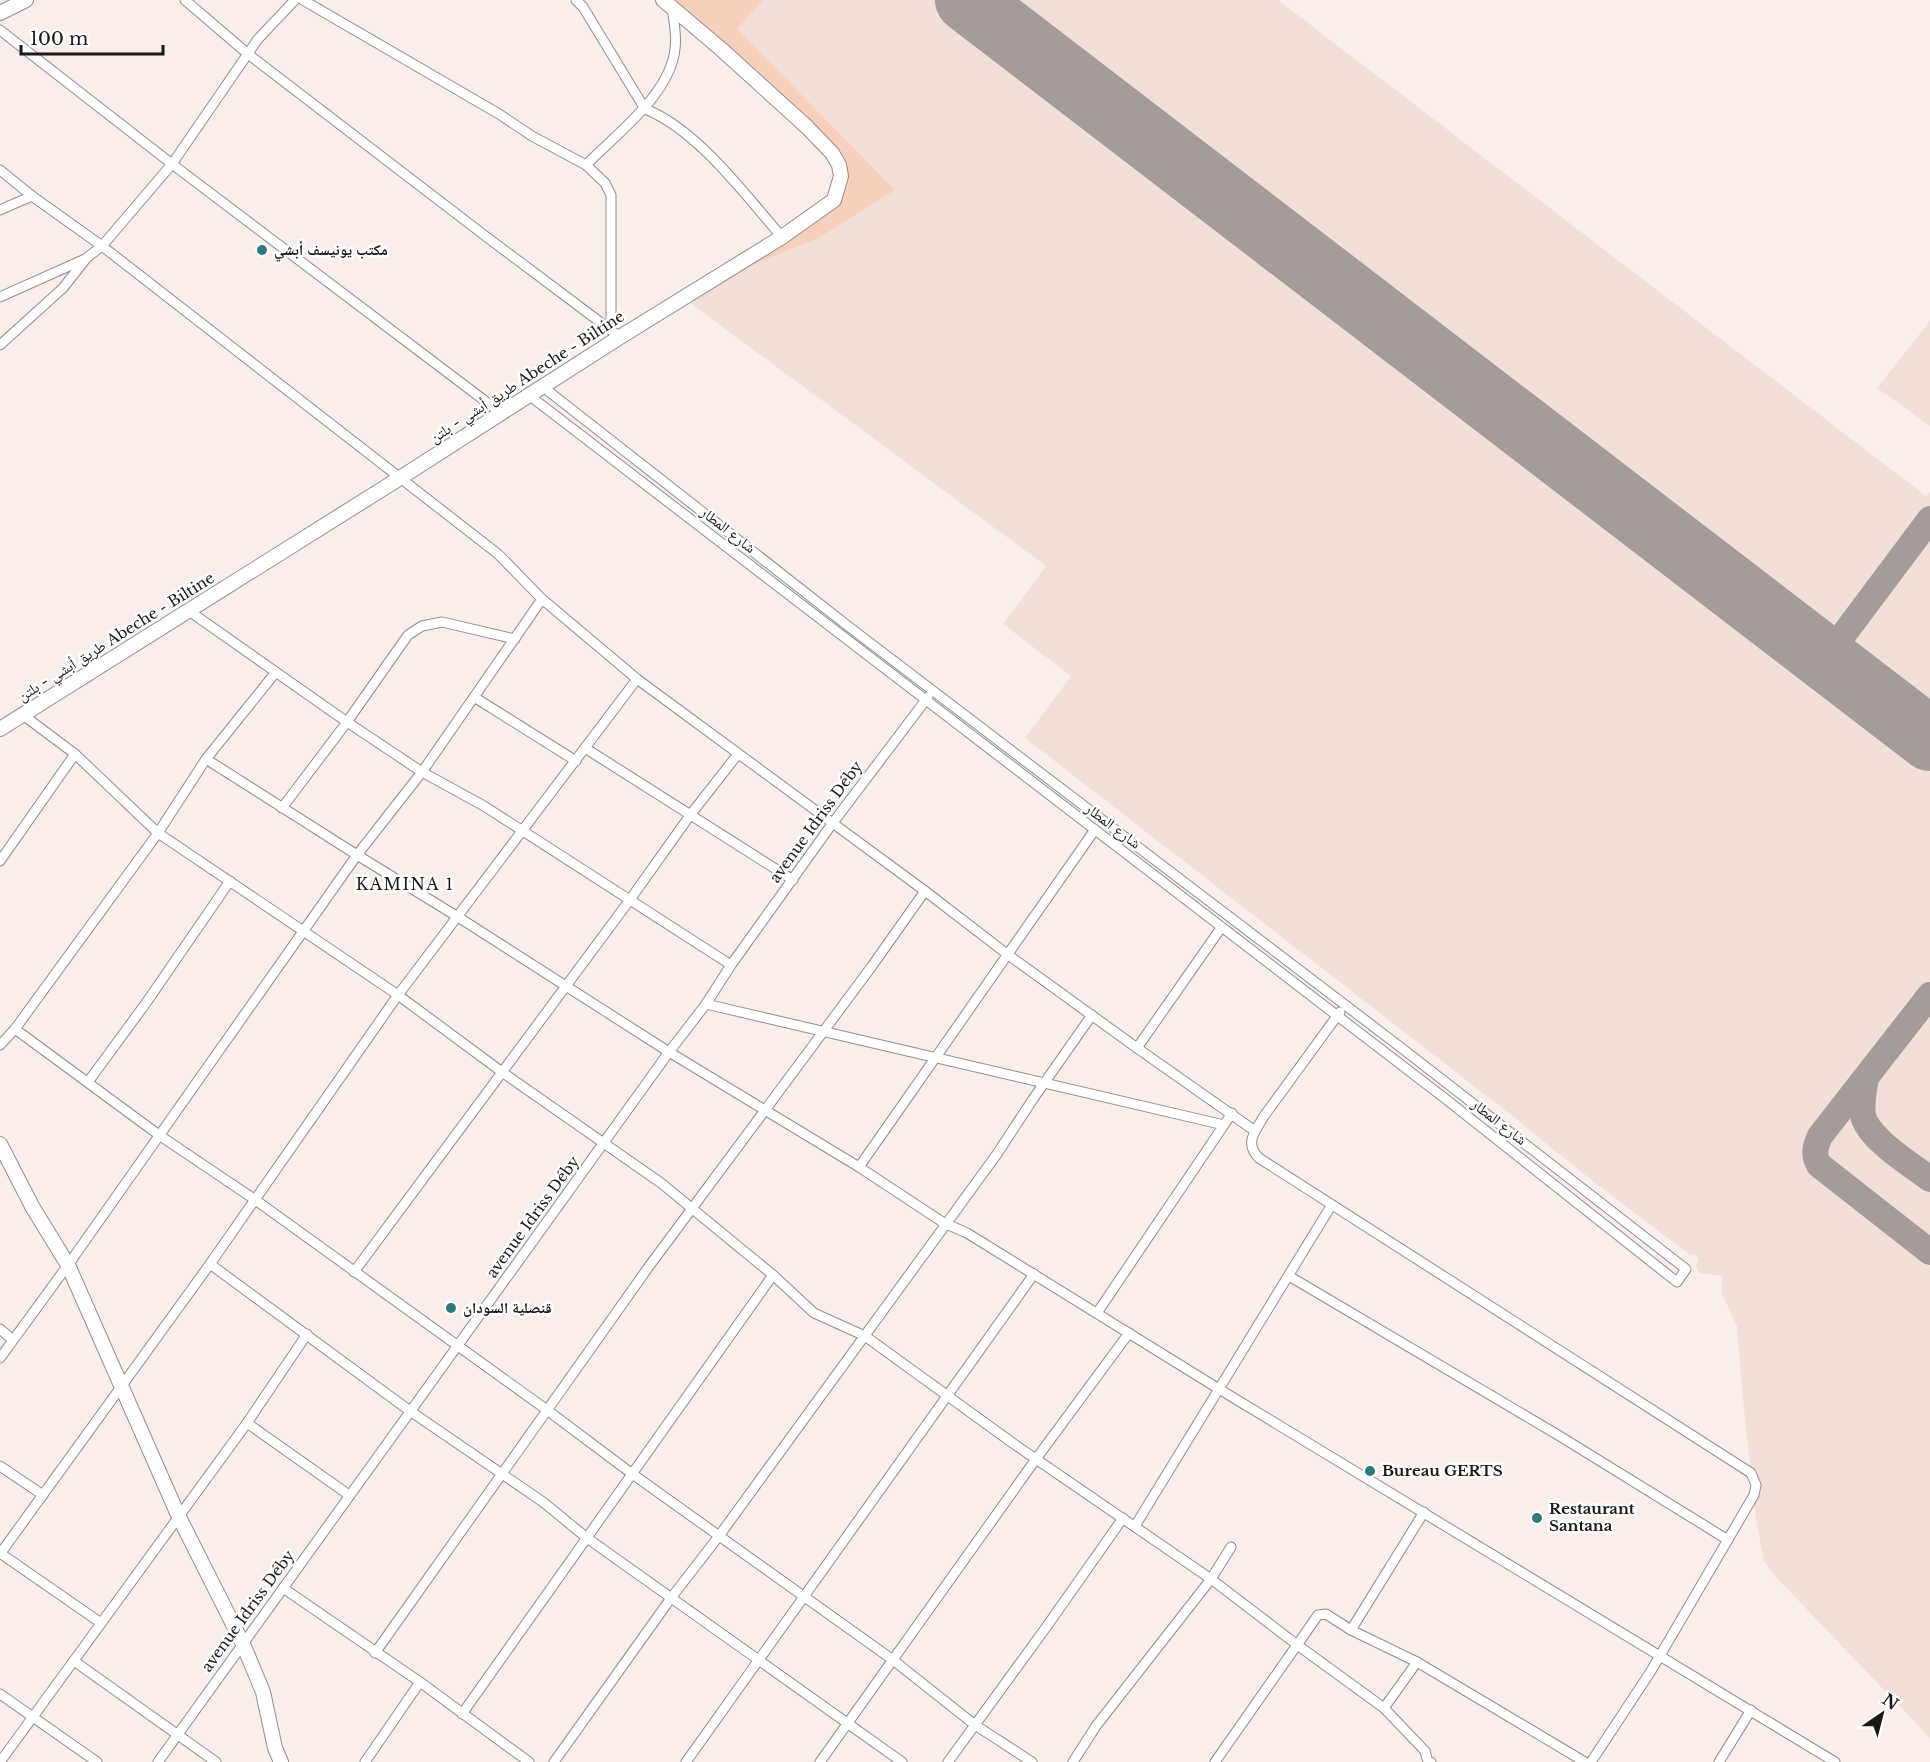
<svg xmlns="http://www.w3.org/2000/svg" width="1930" height="1762" viewBox="0 0 1930 1762" font-family="'Libre Baskerville','Noto Naskh Arabic',serif">
	<rect width="100%" height="100%" fill="#f9eeea"/>
	<g fill="#f2e0d8">
		<path d="M763,0H1278L1926,496L1930,492V1738L1773,1574L1764,1561L1756,1519L1743,1399L1737,1326L1722,1294V1276L1699,1273L1696,1265L1699,1258L1694,1254L1690,1255L1594,1182L1506,1111L1025,738L1071,676L1003,624L1046,566L678,294L817,239L895,190L736,29Z"/>
		<path d="M1930,321V426L1877,388Z"/>
	</g>
	<path fill="#f9cfbe" d="M669,0H763L737,29L895,190L817,239L678,294L831,199L841,183L829,150Z"/>
	<g fill="none" stroke-linecap="round" stroke-linejoin="round">
		<g stroke="#a49c99" stroke-width="26">
			<path d="M1826,658L1930,519"/>
			<path d="M1930,995L1820,1136C1815,1147 1813,1154 1819,1165L1930,1252"/>
			<path d="M1866,1078C1864,1089 1861,1103 1863,1115C1867,1138 1912,1165 1930,1179"/>
		</g>
		<path stroke="#a49c99" stroke-width="64" d="M967,0L1930,739"/>
		<defs>
			<g id="street">
				<path d="M185,0L248,54L484,235L620,337"/>
				<path d="M303,0L499,114L532,136L586,165L605,183L611,195V329"/>
				<path d="M576,0L583,7L645,109C697,129 746,196 782,237"/>
				<path d="M0,30L172,164L501,413"/>
				<path d="M586,165C616,134 670,95 675,49C677,35 674,22 672,8"/>
				<path d="M0,170L32,196L0,210"/>
				<path d="M32,196L102,246L498,554L542,599L637,679L925,891L1007,954L1137,1048L1255,1131"/>
				<path d="M0,297L85,259L102,246L172,164L258,39L295,0"/>
				<path d="M0,345L63,288L85,260"/>
				<path d="M530,396L1447,1100L1677,1282L1686,1269L1399,1046L848,626L543,387"/>
				<path d="M189,611L347,722L422,772L484,806L731,965"/>
				<path d="M474,697L576,761"/>
				<path d="M23,715L75,754L158,833L398,995L502,1072L661,1183L773,1275L814,1313L865,1336L1014,1444L1211,1579L1296,1644L1384,1708L1425,1751L1428,1762H1431"/>
				<path d="M585,748L793,880"/>
				<path d="M206,759L357,855L458,917L669,1052L859,1167L944,1223L967,1233L1219,1389L1835,1762"/>
				<path d="M282,808L347,722L408,635L422,626L442,622L515,639"/>
				<path d="M0,861L75,754"/>
				<path d="M706,1004L1224,1125"/>
				<path d="M1340,1012L1264,1116C1255,1132 1244,1143 1259,1158L1751,1473L1756,1485L1754,1495L1651,1671L1591,1762"/>
				<path d="M15,1029L159,1135L254,1199L547,1410L631,1473L893,1660L975,1725L1032,1762"/>
				<path d="M0,1045L15,1029L158,833L206,759L276,672"/>
				<path d="M1137,1048L1221,928"/>
				<path d="M88,1082L146,1003L230,881"/>
				<path d="M859,1167L1094,831"/>
				<path d="M210,1264L410,1411L543,1502L587,1538L902,1762"/>
				<path d="M354,1272L629,901L691,814L738,754"/>
				<path d="M1289,1276L1558,1435L1728,1540"/>
				<path d="M1097,1313L1232,1113"/>
				<path d="M0,1329L13,1340"/>
				<path d="M0,1358L68,1265L357,855L422,772L542,599"/>
				<path d="M247,1423L307,1334"/>
				<path d="M0,1466L43,1495"/>
				<path d="M1135,1526L1331,1206"/>
				<path d="M0,1553L101,1623"/>
				<path d="M0,1554L210,1264L398,995L637,679"/>
				<path d="M283,1588L420,1682L365,1762"/>
				<path d="M1351,1630L1424,1512"/>
				<path d="M375,1653L650,1265L872,966L925,891"/>
				<path d="M74,1661L216,1762"/>
				<path d="M420,1682L529,1762"/>
				<path d="M0,1694L97,1762"/>
				<path d="M1384,1708L1417,1662"/>
				<path d="M462,1714L773,1275"/>
				<path d="M0,1762L247,1423L349,1495"/>
				<path d="M158,1762L669,1052L706,1004L731,965L832,824L928,697"/>
				<path d="M554,1762L671,1598L719,1536L997,1154L1033,1099L1092,1015"/>
				<path d="M686,1762L1034,1274"/>
				<path d="M820,1762L1036,1459L1129,1333"/>
				<path d="M948,1762L1047,1626L1123,1518"/>
				<path d="M1073,1762L1096,1726L1211,1579L1231,1547"/>
				<path d="M1215,1762L1318,1615L1326,1614L1351,1630L1417,1662L1585,1762"/>
				<path d="M1719,1762L1751,1710"/>
			</g>
			<g id="secondary">
				<path d="M0,13L26,0"/>
				<path d="M0,729L400,478L620,337L782,237L834,200L841,176L839,165L832,153L807,127L721,49L663,0"/>
				<path d="M0,1144L33,1208L68,1265L179,1517L243,1644L263,1692L275,1748L281,1762"/>
			</g>
		</defs>
		<use href="#street" stroke="#958c88" stroke-width="11"/>
		<use href="#secondary" stroke="#958c88" stroke-width="16"/>
		<use href="#street" stroke="#fff" stroke-width="9"/>
		<use href="#secondary" stroke="#fff" stroke-width="14"/>
	</g>
	<g fill="#2e787e" stroke="#fefefe" stroke-width="2">
		<circle cx="262" cy="250" r="6"/>
		<circle cx="451" cy="1308" r="6"/>
		<circle cx="1370" cy="1471" r="6"/>
		<circle cx="1537" cy="1518" r="6"/>
	</g>
	<g text-anchor="middle" stroke-width="5" stroke-linejoin="round" paint-order="stroke">
		<g font-size="15" font-weight="bold" fill="#1b1816" stroke="#fefefe" text-anchor="start">
			<text x="274" y="255">مكتب يونيسف أبشي</text>
			<text x="463" y="1313">قنصلية السودان</text>
			<text x="1382" y="1476">Bureau GERTS</text>
			<text x="1549" y="1514">Restaurant<tspan x="1549" dy="17">Santana</tspan></text>
		</g>
		<g font-size="15" fill="#1b1816" stroke="#fefefe">
			<text transform="translate(527 377) rotate(-33)" y="5">طريق أبشي - بلتن Abeche - Biltine</text>
			<text transform="translate(728 530) rotate(38)" y="5">شارع المطار</text>
			<text transform="translate(116 637) rotate(-32)" y="5">طريق أبشي - بلتن Abeche - Biltine</text>
			<text transform="translate(816 822) rotate(-54)" y="5">avenue Idriss Déby</text>
			<text transform="translate(1113 826) rotate(37)" y="5">شارع المطار</text>
			<text transform="translate(1499 1122) rotate(38)" y="5">شارع المطار</text>
			<text transform="translate(533 1217) rotate(-54)" y="5">avenue Idriss Déby</text>
			<text transform="translate(248 1611) rotate(-54)" y="5">avenue Idriss Déby</text>
		</g>
		<g font-size="16" letter-spacing="1.5" fill="#1b1816" stroke="#fefefe">
			<text x="405" y="890">KAMINA 1</text>
		</g>
	</g>
	<g transform="translate(1882 1714) rotate(35)" stroke="#fefefe" stroke-width="4.5" paint-order="stroke">
	<path d="M0-4.5L10 22L0 15L-10 22Z" fill="#1b1816"/>
	<text y="-9" font-size="16" font-weight="bold" text-anchor="middle" fill="#1b1816">N</text>
	</g>
	<path d="M21 45v9h142v-9" fill="none" stroke="#1b1816" stroke-width="3"/>
	<text x="30" y="45" font-size="18" fill="#1b1816" stroke="#fefefe" stroke-width="4.5" paint-order="stroke">100 m</text>
</svg>
